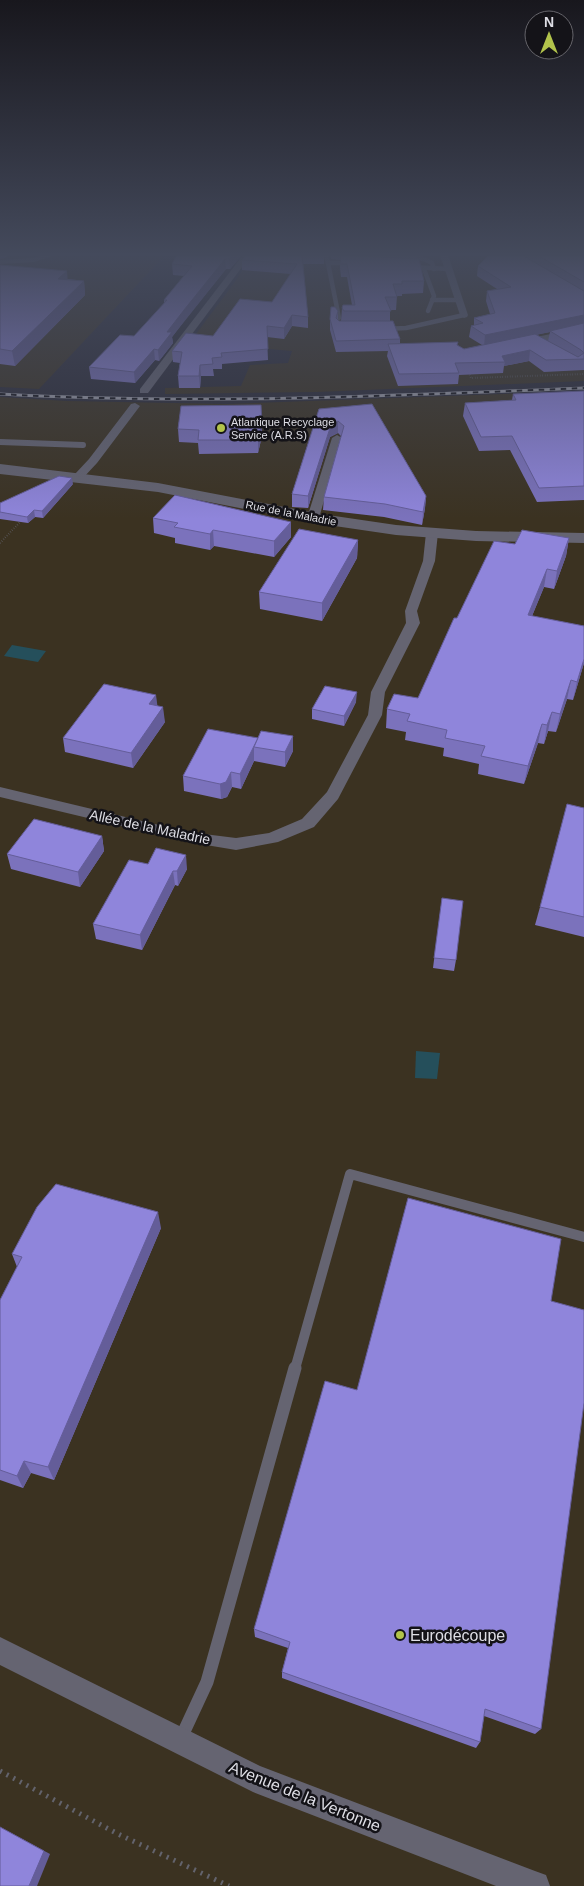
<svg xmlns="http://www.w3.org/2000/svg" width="584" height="1886" viewBox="0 0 584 1886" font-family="Helvetica,sans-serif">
	<rect width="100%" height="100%" fill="#2b2a35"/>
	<g fill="#3b3221">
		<path d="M0,255H165L39,389L0,387Z"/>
		<path d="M252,255H584V381L317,392L165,394V388L241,386L250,365L288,363L292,351L190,342L237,279Z"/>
		<path d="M584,391V1886H0V397L67,401L226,404Z"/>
	</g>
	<g fill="#254f5b">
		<path d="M12,645L46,651L38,662L4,656Z"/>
		<path d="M416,1051L440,1053L437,1079L415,1078Z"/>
	</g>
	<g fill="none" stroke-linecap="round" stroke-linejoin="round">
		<g stroke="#63636c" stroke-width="2" stroke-dasharray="0.5 2" stroke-linecap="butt">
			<path d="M468,370L471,378L584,374"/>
			<path d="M0,543L22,520"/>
		</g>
		<path stroke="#63636c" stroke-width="5" stroke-dasharray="2 5.5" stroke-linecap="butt" d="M0,1771L118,1834L229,1886"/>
		<g stroke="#656471" stroke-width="4.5">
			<path d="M326,255L328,263H352"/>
			<path d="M407,256L424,259L432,263L434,269"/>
			<path d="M328,263L339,318"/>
			<path d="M410,267L449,269"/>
			<path d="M424,269L434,296L428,311"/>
			<path d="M432,300H459"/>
			<path d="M385,329L406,328L464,315"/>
		</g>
		<path stroke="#656471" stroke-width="6" d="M0,442L83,445"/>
		<path stroke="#656471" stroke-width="10" d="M295,1369L350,1174L584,1237"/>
		<path stroke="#656471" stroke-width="13" d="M181,1738L207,1682L295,1368"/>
		<g fill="#656471" fill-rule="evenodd">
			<path d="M44,255H55L34,262L0,264V260L33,258Z"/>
			<path d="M243,255H251L148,393H140V389Z"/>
			<path d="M440,255H448L468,315L467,317L464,318L460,315Z"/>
			<path d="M584,327V333L522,346L517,343L522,340Z"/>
			<path d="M135,403L140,406L97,463L83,478H75L73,476L75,474L89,459L131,404Z"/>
			<path d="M337,435L342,438L319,518L313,522L309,520L307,518L332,438Z"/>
			<path d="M432,529L438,533L435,561L417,611L420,623L385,692L382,715L338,799L314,827L278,842L236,850L188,842L0,797V787L188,832L236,838L269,833L302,819L327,792L368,715L371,692L406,623L405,611L423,561L426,533Z"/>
			<path d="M0,1637L260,1766L535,1871L546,1875L550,1886H496L253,1792L0,1665Z"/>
		</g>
		<path fill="#656471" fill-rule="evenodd" d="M0,464L158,483L321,514L396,525L476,531L584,533V543L476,541L396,535L321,524L158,492L0,474Z"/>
		<defs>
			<path id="rail" d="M0,394C195,405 389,396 584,388"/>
		</defs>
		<use href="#rail" stroke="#a0a0a9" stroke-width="3"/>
		<use href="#rail" stroke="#141318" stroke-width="2" stroke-dasharray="5.5" stroke-linecap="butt"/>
	</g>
	<g fill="#7b72bc" fill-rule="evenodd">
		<path d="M177,255H242L230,269H226L184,321L172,337L173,343L159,361L155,360L135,383L91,379L89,367L134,336L164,304V300L184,276L173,275L172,264Z"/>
		<path d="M246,255H324V264H303L308,317V328L292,326L284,339L267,337L268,360L222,364V369H213L214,376H201L200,388H179L178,376L180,363L173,362L172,351L213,336L272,302L291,274L242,270V260Z"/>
		<path d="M330,255H417L416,259L424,281L423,293L402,294V296H397L396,310H390V321L400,339V344L457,345L464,349L482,345L469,337L471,326L474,325V318L490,314L486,301L487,291L497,289L477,276L478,266L522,255H584V370L544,372L529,361L504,366L503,373L459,375L458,384L398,386L387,356L388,351L336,352L330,330V319L338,311V319L339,321H341L342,308L352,305L347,277H341L340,268V260L331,259ZM550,332L548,341L537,335L539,334Z"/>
		<path d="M0,265L68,279L84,281L85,295L15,366L0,364Z"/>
		<path d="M584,391V500L537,502L510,450L479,451L463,416L465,403L512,400L513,394Z"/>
		<path d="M372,404L426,496L425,508L422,525L384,517L323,510L324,497L341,436L338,433L330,437L308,508L292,507V494L319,409Z"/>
		<path d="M181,406L262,436L258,453L199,454L198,443L179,442L178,429Z"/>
		<path d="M73,484L43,518L35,517L28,523L0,519V503Z"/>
		<path d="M153,518L291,522V537L274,557L214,546L210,550L175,543V538L154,533Z"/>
		<path d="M569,538L566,556L554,589L544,587L532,616L584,626V663L573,700L567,699L556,732L548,731L544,744L538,743L524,784L478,774L479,764L443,756L444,748L405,740L406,732L386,728L387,709L418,698L457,618L515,544Z"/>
		<path d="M358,540L357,558L322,621L260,609L259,592Z"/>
		<path d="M356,702L344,726L312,719V709Z"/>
		<path d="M165,722L133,768L65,752L63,738Z"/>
		<path d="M293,736V751L285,767L254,761L241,789L232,787L227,797L221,799L184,791L183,776L258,738Z"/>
		<path d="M584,808V937L535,925L540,907Z"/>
		<path d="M102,836L104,851L80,887L11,869L7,854Z"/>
		<path d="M148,864L187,869L178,886L175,885L142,950L96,939L93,924Z"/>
		<path d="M442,898L456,960L454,971L433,968Z"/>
		<path d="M161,1228L54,1480L31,1473L23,1488L0,1480V1300L17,1267L12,1254Z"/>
		<path d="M551,1301L541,1729L535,1734L484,1716L480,1742L476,1748L282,1678V1672L288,1648L255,1637L254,1629L357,1390Z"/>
	</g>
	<g fill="#645d99">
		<path d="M0,255H9L5,258L0,259Z"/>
		<path d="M233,255H242L230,269L229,259Z"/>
		<path d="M225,259L226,269L172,337L173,343L159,361L158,350L167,332L184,310Z"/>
		<path d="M67,271L68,285L58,279Z"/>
		<path d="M84,281L85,295L15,366L12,351Z"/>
		<path d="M292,315V326L284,339V328Z"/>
		<path d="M584,315V323L550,331V332L484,346L485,335Z"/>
		<path d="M154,349L155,360L135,383L134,372Z"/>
		<path d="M530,350L529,361L504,366L505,362L502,356Z"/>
		<path d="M200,365L201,376L200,388L199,376Z"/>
		<path d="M338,421V433L330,437L308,508V496L331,425Z"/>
		<path d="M262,423V436L258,453V440Z"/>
		<path d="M72,478L73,484L43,518L42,511Z"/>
		<path d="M426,496L425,508L422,525L423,512Z"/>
		<path d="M34,510L35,517L28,523L27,517Z"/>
		<path d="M291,522V537L274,557V541Z"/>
		<path d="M213,530L214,546L210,550V534Z"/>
		<path d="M569,538L566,556L554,589L557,571Z"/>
		<path d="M358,540L357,558L322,621V603Z"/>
		<path d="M547,569L544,587L525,633L528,615Z"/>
		<path d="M584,659V663L573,700L577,682Z"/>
		<path d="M571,680L567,699L556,732L560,714Z"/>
		<path d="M357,692L356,702L344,726V716Z"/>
		<path d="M156,695L158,710L149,704Z"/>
		<path d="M163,707L165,722L133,768L131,753Z"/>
		<path d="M552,712L548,731L544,744L547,725Z"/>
		<path d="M542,724L538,743L524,784L528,766Z"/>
		<path d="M293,736V751L285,767V752Z"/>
		<path d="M258,738L254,747V761L241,789L240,774Z"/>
		<path d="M231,772L232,787L227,797L221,799L220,784Z"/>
		<path d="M102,836L104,851L80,887L78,872Z"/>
		<path d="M186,855L187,869L178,886L177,871Z"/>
		<path d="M173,871L175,885L142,950L140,935Z"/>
		<path d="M158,1212L161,1228L54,1480L48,1467Z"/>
		<path d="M24,1461L31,1473L23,1488L17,1476Z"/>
		<path d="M0,1827L50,1854L37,1886H29Z"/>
	</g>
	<g fill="#8f85db" stroke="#645d99">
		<path d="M177,255H233L229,259H225L184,310L167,332H172L158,350L154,349L134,372L89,367L120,335L134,336L167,300H164L192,266L172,264Z"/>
		<path d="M246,255H302L308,317L292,315L284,328L267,326L268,349L221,353L222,357L212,358L213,364L200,365L199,376H178L182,352L172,351L186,333L213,336L240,299L272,302L297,264L242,260Z"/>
		<path d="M340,255L419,259L424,281H402V284H393L397,297H385L391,311H344L342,308L343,305H355L347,264H341Z"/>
		<path d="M489,255H522L584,291V315L485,335L471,326L483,323L474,318L495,313L487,291L511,287L478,266Z"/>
		<path d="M537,255H584V282Z"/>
		<path d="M0,265L67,271L58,279L84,281L12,351L0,349Z"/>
		<path d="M331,307H335L338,311L336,318L339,321H393L400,339L336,341L330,319Z"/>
		<path d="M584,323V359L546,360L530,350L502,356L505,362L455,363L459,373L399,374L388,344L458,342L457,345L464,349L535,334L578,357L584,353L581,350L550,331Z"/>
		<path d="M584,391V486L539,488L512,436L481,437L465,403L516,400L513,394Z"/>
		<path d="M372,404L426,496L423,512L385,504L324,497L344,426L338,421L331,425L308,496L292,494L319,409Z"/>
		<path d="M261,405L262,423L258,440H198L199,430L178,429L181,406Z"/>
		<path d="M59,476L72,478L42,511L34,510L27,517L0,512V503Z"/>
		<path d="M175,495L291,522L274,541L213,530L210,534L174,527L178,523L153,518Z"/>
		<path d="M299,529L358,540L322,603L259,592Z"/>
		<path d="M522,530L569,538L557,571L547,569L528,615L584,626V659L577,682L571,680L560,714L552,712L547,725L542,724L528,766L481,756L485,746L445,738L447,730L407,721L410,714L387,709L394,694L418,698L454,618H457L494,541L515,544Z"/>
		<path d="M104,684L156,695L149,704L163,707L131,753L63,738Z"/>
		<path d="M325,686L357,692L344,716L312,709Z"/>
		<path d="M208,729L258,738L240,774L231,772L226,782L220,784L183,776Z"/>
		<path d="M261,731L293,736L285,752L254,747Z"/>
		<path d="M567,804L584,808V917L540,907Z"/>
		<path d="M34,819L102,836L78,872L7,854Z"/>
		<path d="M156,848L186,855L177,871H173L140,935L93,924L129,860L148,864Z"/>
		<path d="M442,898L463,901L456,960L434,958Z"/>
		<path d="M56,1184L158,1212L48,1467L24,1461L17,1476L0,1470V1300L22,1257L12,1254L37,1207Z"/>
		<path d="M408,1198L561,1239L551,1301L584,1310V1403L541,1729L485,1709L480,1742L282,1672L290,1642L254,1629L325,1381L357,1390Z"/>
		<path d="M0,1827L44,1851L29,1886H0Z"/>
	</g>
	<linearGradient id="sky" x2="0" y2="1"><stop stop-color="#18171d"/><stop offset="0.49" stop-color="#444a5c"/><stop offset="1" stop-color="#444a5c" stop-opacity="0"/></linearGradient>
	<rect width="584" height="519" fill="url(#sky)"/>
	<g fill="#b2c34b" stroke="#141318" stroke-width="2">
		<circle cx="221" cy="428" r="5"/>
		<circle cx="400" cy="1635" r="5"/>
	</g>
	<g text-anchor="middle" stroke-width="5" stroke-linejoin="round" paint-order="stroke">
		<g font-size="11" fill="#dedee5" stroke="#141318" text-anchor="start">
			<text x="231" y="426">Atlantique Recyclage<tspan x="231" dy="13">Service (A.R.S)</tspan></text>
		</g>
		<g font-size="11" fill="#dedee5" stroke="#141318">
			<text transform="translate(291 513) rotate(11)" y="4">Rue de la Maladrie</text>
		</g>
		<g font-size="14" fill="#dedee5" stroke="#141318">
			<text transform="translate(150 827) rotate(12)" y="5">Allée de la Maladrie</text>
		</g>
		<g font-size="16" fill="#dedee5" stroke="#141318" text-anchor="start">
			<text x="410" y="1641">Eurodécoupe</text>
		</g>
		<g font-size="16" fill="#dedee5" stroke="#141318">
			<text transform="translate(305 1796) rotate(22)" y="6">Avenue de la Vertonne</text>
		</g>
	</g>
	<g transform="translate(549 35)"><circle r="24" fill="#141318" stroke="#65646a"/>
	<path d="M0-4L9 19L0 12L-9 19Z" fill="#b2c34b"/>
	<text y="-8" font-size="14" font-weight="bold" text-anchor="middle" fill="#dedee5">N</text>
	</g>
</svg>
